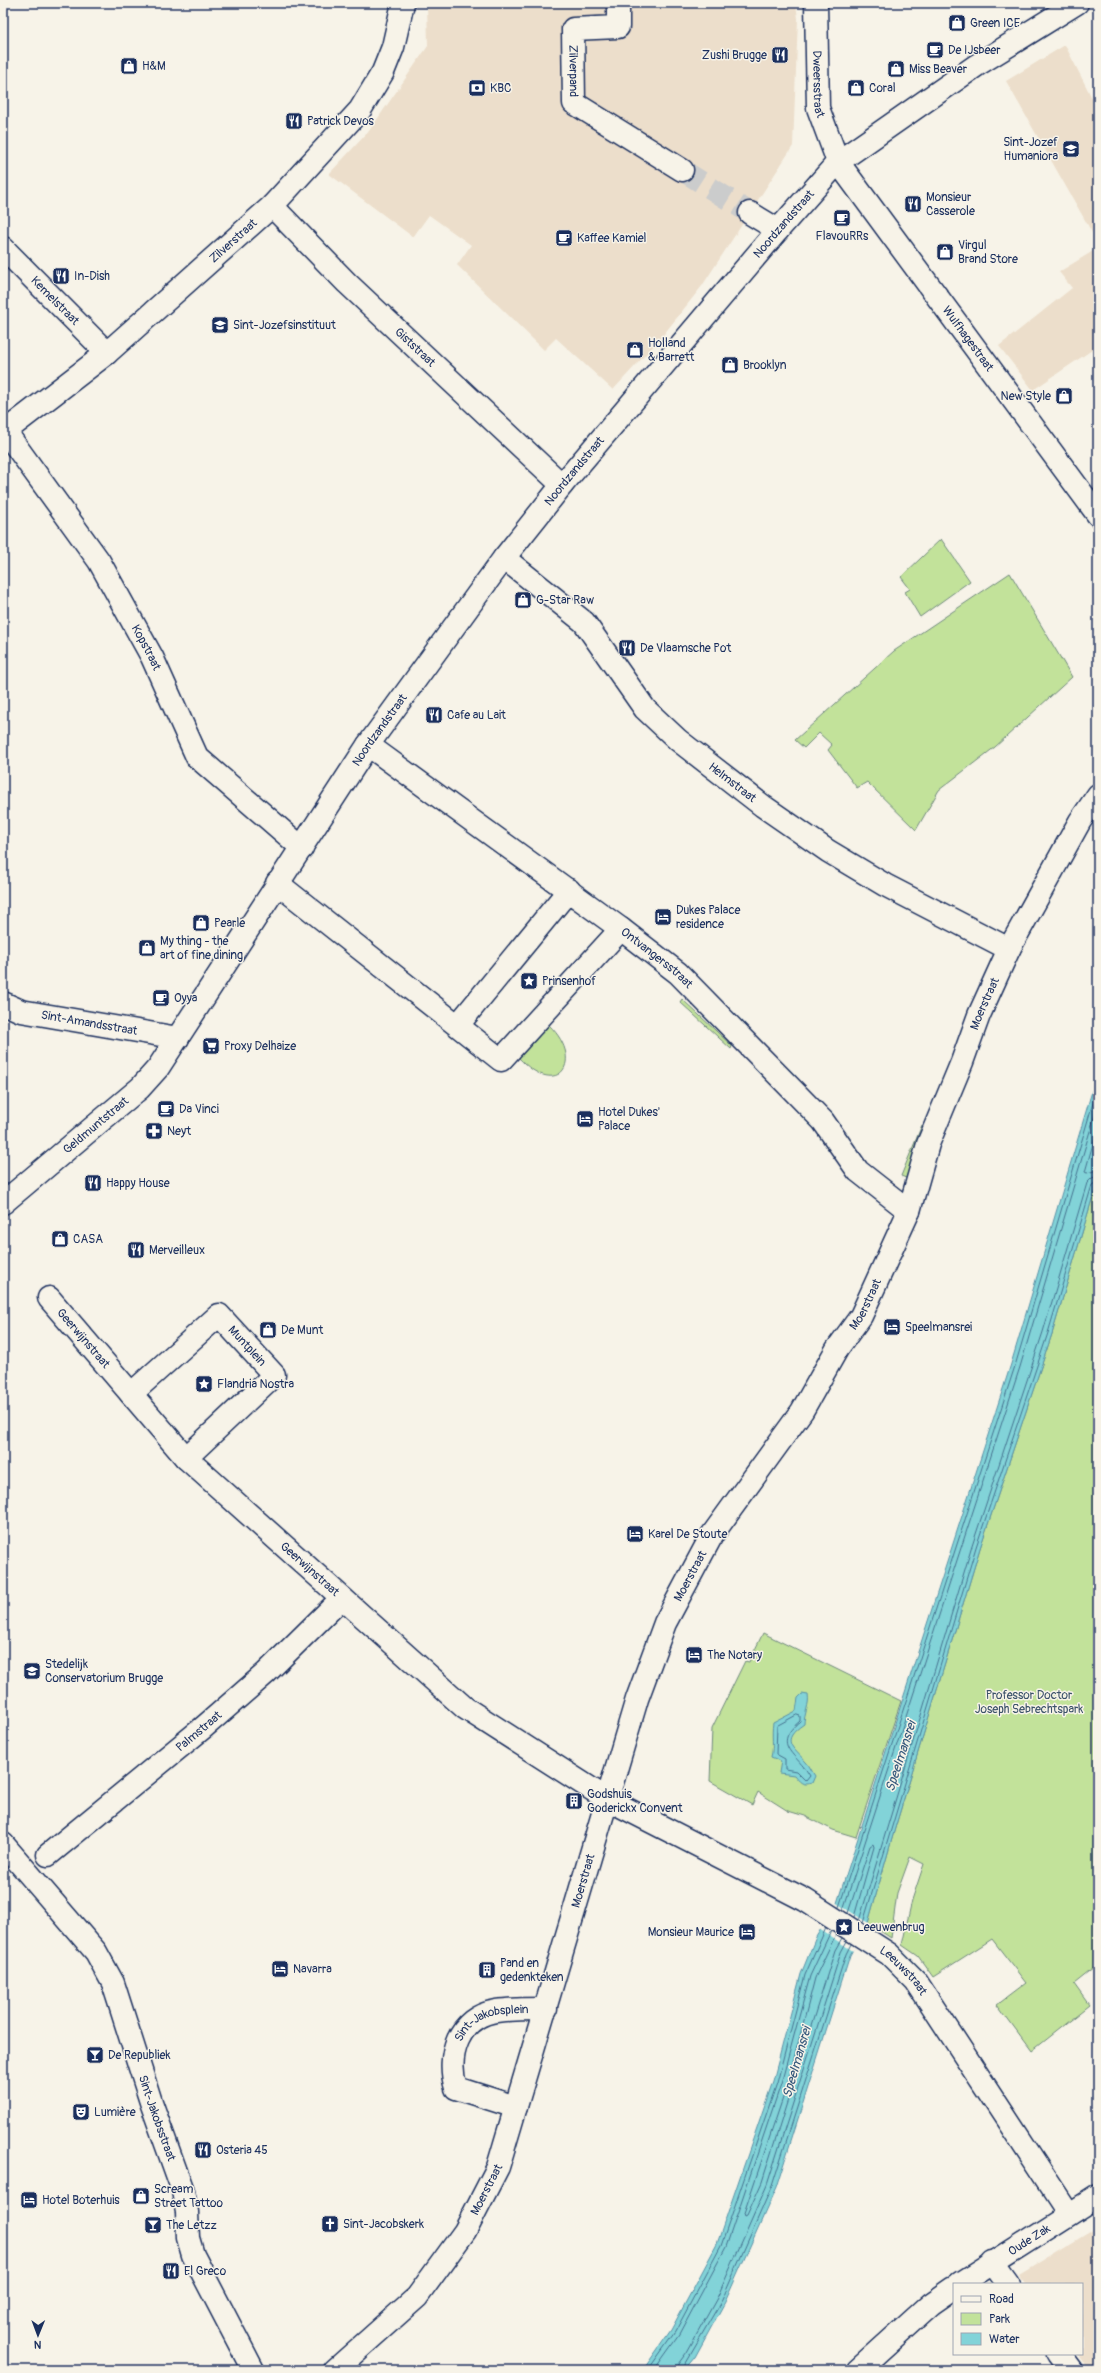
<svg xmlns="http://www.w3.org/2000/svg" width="1101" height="2373" viewBox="0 0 1101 2373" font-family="Pangolin,sans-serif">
	<rect width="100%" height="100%" fill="#f7f3e8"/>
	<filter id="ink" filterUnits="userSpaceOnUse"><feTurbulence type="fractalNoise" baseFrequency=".025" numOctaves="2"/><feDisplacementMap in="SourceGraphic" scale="8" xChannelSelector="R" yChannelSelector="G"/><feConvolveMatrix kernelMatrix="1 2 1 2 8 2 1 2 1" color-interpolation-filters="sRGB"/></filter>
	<g filter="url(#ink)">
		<g fill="#ecdecb">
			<path d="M427,3H796L798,19L793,146L702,286L660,339L613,390L556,338L544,350L457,265L471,245L429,215L413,237L329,174L369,131L428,46Z"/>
			<path d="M1065,45L1093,100L1098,97V243L1006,81Z"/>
			<path d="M1098,248V346L1033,390L999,346L1072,288L1059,272Z"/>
			<path d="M1098,2227V2370H1089L1077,2354H1082V2284H1025L1019,2275Z"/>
		</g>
		<g fill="#c2e29a" stroke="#6e887c">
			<path d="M941,539L970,581L920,617L905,592L910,589L901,577Z"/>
			<path d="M1010,573L1072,677L995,747L939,790L916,830L867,782L857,788L828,750L832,745L819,733L804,748L795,740L894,651Z"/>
			<path d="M682,999L732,1046L731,1049L680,1002Z"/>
			<path d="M549,1025C586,1061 558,1100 519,1058Z"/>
			<path d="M922,1125L925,1127L906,1178L901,1176Z"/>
			<path d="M1098,1179V1974L1094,1968L1074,1984L1089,2005L1031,2051L997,2005L1026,1983L992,1939L933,1977L918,1956L902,1945L912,1900L924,1864L910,1857L897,1893L891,1938L868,1923L895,1828L980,1548L1052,1334Z"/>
			<path d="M763,1633L901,1701L856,1837L833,1830L805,1816L788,1811L758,1792L752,1805L710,1781L712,1728L745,1661L749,1662Z"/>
		</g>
		<g fill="#82d3d8" stroke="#5991a7">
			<path d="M1098,1071V1179L1052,1334L980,1548L895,1828L868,1923L850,1955L776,2188L725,2302L695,2357L684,2370H643L671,2330L717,2244L773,2081L801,1974L816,1937L837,1903L1011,1364Z"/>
			<path d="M802,1694L808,1695C810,1704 804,1714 804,1724C779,1741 793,1747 806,1762C810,1766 812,1772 815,1776L812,1783C802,1786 800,1782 794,1775L779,1773L781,1761L771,1757C774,1746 771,1735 773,1723L796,1711L798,1698Z"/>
		</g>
		<path fill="#f7f3e8" d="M835,1902L870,1924L853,1951L819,1929Z"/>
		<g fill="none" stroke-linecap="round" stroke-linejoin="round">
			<g stroke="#44718f" stroke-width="1">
				<path d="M1098,1126L1085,1172L1087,1173L1098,1170"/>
				<path d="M797,1715L800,1716V1721C770,1746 797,1753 810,1776L806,1781L796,1771L785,1769V1759L776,1754L777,1726Z"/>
				<path d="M839,1907L1015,1366L1098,1086"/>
				<path d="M843,1910L1020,1367L1098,1104"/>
				<path d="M848,1913L870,1846L873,1844L874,1847L854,1917"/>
				<path d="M859,1921L972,1546L1043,1332L1087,1183L1092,1178L1098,1176"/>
				<path d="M863,1923L976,1547L1048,1333L1092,1185L1098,1181"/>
				<path d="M836,1934L815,1978L787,2086L744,2213L745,2216L747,2215L762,2182L835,1950L842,1938"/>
				<path d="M648,2370L675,2332L721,2246L777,2083L805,1975L826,1928"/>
				<path d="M654,2370L679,2335L726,2247L781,2084L810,1976L831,1931"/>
				<path d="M676,2370L678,2364L687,2352L717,2298L767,2185L841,1952L847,1941"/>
				<path d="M681,2370L722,2300L772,2186L846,1954L851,1944"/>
			</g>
			<path stroke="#cbcccc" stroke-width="22" stroke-dasharray="22 11" stroke-linecap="butt" d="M682,170L750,213"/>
			<defs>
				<g id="pedestrian">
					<path id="s1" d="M618,3V27L573,29L574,103L682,170"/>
					<path d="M750,213L778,230"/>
				</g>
				<g id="minor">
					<path id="s2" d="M816,3L818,108L838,162L1098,515"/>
					<path id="s3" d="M272,206L347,283L562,485"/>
					<path id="s4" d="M3,248L107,353"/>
					<path id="s5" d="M5,431L99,561L152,657L197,757L302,848"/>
					<path id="s6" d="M3,433L107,353L272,206L360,110L383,72L393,47L403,3"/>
					<path id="s7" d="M504,558L584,622L645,709L678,740L763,806L828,851L885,885L1009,949"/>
					<path id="s8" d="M368,745L621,929L678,973L823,1121L858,1171L909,1211"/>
					<path d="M277,883L501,1060L621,929"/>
					<path id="s9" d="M3,1003L21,1011L178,1038"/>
					<path d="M458,1025L569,890"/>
					<path id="s10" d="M3,1203L140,1088L158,1068L368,745L504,558L562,485L778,230L838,162L977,65L1077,3"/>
					<path id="s11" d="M49,1298L186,1458L465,1708L607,1799L805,1900L889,1954L916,1981L1069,2214"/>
					<path id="s12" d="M131,1394L219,1315L274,1375L186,1458"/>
					<path id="s13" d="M3,1844L96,1952L113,1983L151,2102L183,2191L187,2212L188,2238L193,2255L253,2370"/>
					<path id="s14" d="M48,1855L204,1727L266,1673L342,1598"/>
					<path id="s15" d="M516,2107L456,2088C446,2056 458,2017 496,2011C512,2009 529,2009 546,2009"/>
					<path d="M992,2262L1008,2284"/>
					<path id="s16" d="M960,2284L1098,2196"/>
					<path d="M1059,2354L1071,2370"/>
					<path id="s17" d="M335,2370L417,2297L465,2231L498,2167L637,1699L665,1623L712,1535L802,1411L837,1349L861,1316L909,1211L928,1144L962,1062L979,1015L1009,949L1080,821L1098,795"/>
					<path d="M858,2370L931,2304L954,2288"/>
				</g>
			</defs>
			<use href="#pedestrian" stroke="#1b2f5e" stroke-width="25"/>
			<use href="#minor" stroke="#1b2f5e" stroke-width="25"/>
			<use href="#pedestrian" stroke="#f7f3e8" stroke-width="22"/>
			<use href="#minor" stroke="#f7f3e8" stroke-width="22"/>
		</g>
	</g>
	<defs>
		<symbol id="shop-square" viewBox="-11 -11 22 22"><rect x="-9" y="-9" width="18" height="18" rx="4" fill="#1b2f5e" stroke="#f7f3e8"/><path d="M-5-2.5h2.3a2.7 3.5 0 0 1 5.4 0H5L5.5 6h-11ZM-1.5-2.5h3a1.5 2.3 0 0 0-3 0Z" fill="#fff"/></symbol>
		<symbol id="cafe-square" viewBox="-11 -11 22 22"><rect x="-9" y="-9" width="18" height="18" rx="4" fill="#1b2f5e" stroke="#f7f3e8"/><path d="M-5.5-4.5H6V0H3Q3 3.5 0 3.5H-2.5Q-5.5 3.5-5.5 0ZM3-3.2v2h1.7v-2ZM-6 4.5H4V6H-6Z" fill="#fff"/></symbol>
		<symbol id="restaurant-square" viewBox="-11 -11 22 22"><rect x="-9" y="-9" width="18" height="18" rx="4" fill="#1b2f5e" stroke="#f7f3e8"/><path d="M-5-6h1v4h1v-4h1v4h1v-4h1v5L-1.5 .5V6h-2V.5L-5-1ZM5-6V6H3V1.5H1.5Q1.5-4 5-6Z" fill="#fff"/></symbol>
		<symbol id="bank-square" viewBox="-11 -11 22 22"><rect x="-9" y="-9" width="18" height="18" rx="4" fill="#1b2f5e" stroke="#f7f3e8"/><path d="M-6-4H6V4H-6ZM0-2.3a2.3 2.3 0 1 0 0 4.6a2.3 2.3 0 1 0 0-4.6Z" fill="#fff"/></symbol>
		<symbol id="school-square" viewBox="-11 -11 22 22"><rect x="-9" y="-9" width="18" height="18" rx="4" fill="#1b2f5e" stroke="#f7f3e8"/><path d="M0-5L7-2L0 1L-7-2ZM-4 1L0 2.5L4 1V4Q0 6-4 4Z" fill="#fff"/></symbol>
		<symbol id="university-square" viewBox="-11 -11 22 22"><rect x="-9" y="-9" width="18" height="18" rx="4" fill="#1b2f5e" stroke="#f7f3e8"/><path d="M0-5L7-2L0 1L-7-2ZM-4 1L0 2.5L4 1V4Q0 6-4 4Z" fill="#fff"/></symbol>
		<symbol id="hotel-square" viewBox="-11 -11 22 22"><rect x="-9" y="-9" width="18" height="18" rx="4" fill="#1b2f5e" stroke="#f7f3e8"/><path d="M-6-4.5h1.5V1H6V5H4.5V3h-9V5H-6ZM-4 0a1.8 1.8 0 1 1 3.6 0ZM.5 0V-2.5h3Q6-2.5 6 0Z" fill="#fff"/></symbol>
		<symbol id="sight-square" viewBox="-11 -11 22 22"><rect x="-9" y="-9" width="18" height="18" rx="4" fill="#1b2f5e" stroke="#f7f3e8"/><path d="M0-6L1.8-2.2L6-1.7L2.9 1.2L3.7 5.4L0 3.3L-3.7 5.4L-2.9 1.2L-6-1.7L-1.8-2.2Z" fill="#fff"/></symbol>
		<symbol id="supermarket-square" viewBox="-11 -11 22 22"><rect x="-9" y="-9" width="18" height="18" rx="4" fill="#1b2f5e" stroke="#f7f3e8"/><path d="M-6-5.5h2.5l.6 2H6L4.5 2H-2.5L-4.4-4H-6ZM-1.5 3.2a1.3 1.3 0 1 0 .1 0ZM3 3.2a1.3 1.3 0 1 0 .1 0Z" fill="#fff"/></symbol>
		<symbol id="pharmacy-square" viewBox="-11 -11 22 22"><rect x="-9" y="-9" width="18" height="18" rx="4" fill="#1b2f5e" stroke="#f7f3e8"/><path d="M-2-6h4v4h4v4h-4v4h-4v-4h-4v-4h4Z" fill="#fff"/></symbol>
		<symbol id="building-square" viewBox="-11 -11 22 22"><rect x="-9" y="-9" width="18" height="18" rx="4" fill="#1b2f5e" stroke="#f7f3e8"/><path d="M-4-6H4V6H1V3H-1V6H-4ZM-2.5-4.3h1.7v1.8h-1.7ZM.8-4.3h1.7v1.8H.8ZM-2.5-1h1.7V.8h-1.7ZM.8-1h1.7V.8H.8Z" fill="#fff"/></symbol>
		<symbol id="bar-square" viewBox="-11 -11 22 22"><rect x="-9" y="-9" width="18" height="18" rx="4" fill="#1b2f5e" stroke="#f7f3e8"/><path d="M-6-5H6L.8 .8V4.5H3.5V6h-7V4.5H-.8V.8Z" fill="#fff"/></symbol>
		<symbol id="theatre-square" viewBox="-11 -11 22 22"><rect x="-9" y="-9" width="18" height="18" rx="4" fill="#1b2f5e" stroke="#f7f3e8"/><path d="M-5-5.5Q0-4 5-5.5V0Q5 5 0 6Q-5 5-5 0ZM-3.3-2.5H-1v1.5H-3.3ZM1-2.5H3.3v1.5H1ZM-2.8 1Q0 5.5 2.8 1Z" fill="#fff"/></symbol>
		<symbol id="church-square" viewBox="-11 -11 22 22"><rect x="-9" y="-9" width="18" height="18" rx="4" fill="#1b2f5e" stroke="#f7f3e8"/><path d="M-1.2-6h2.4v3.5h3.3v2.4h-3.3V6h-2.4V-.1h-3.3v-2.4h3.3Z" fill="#fff"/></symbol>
	</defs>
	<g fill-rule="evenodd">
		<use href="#shop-square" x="947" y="13" width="20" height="20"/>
		<use href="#cafe-square" x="925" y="40" width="20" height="20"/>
		<use href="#restaurant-square" x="770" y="45" width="20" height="20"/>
		<use href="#shop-square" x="119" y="56" width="20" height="20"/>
		<use href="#shop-square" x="886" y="59" width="20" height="20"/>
		<use href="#bank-square" x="467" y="78" width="20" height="20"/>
		<use href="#shop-square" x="846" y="78" width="20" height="20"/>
		<use href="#restaurant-square" x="284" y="111" width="20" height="20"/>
		<use href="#school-square" x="1061" y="139" width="20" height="20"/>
		<use href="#restaurant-square" x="903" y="194" width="20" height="20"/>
		<use href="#cafe-square" x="832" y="208" width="20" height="20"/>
		<use href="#cafe-square" x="554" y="228" width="20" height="20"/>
		<use href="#shop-square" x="935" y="242" width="20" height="20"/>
		<use href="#restaurant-square" x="51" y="266" width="20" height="20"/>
		<use href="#university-square" x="210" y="315" width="20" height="20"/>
		<use href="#shop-square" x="625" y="340" width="20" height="20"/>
		<use href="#shop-square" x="720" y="355" width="20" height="20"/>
		<use href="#shop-square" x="1054" y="386" width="20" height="20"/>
		<use href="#shop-square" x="513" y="590" width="20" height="20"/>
		<use href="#restaurant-square" x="617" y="638" width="20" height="20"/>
		<use href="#restaurant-square" x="424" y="705" width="20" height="20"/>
		<use href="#hotel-square" x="653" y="907" width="20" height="20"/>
		<use href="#shop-square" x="191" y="913" width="20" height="20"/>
		<use href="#shop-square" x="137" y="938" width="20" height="20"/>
		<use href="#sight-square" x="519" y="971" width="20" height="20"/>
		<use href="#cafe-square" x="151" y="988" width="20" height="20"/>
		<use href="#supermarket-square" x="201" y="1036" width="20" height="20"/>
		<use href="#cafe-square" x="156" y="1099" width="20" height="20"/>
		<use href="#hotel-square" x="575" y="1109" width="20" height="20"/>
		<use href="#pharmacy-square" x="144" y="1121" width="20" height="20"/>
		<use href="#restaurant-square" x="83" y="1173" width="20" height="20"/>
		<use href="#shop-square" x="50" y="1229" width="20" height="20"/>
		<use href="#restaurant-square" x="126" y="1240" width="20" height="20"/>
		<use href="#hotel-square" x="882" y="1317" width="20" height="20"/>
		<use href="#shop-square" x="258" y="1320" width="20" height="20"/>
		<use href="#sight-square" x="194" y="1374" width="20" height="20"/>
		<use href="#hotel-square" x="625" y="1524" width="20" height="20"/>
		<use href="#hotel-square" x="684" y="1645" width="20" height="20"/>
		<use href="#school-square" x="22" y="1661" width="20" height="20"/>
		<use href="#building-square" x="564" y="1791" width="20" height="20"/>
		<use href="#sight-square" x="834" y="1917" width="20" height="20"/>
		<use href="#hotel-square" x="737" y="1922" width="20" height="20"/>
		<use href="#hotel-square" x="270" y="1959" width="20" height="20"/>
		<use href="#building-square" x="477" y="1960" width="20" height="20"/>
		<use href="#bar-square" x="85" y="2045" width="20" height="20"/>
		<use href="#theatre-square" x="71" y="2102" width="20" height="20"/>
		<use href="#restaurant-square" x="193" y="2140" width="20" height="20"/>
		<use href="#shop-square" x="131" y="2186" width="20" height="20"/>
		<use href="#hotel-square" x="19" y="2190" width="20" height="20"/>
		<use href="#church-square" x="320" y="2214" width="20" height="20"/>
		<use href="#bar-square" x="143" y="2215" width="20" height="20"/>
		<use href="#restaurant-square" x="161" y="2261" width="20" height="20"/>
	</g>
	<g text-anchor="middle" stroke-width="3" stroke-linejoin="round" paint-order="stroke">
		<g font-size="12" fill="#1b2f5e" stroke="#f7f3e8" text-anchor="start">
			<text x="970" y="27">Green ICE</text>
			<text x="948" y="54">De IJsbeer</text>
			<text x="767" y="59" text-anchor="end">Zushi Brugge</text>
			<text x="142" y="70">H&amp;M</text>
			<text x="909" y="73">Miss Beaver</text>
			<text x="490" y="92">KBC</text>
			<text x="869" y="92">Coral</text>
			<text x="307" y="125">Patrick Devos</text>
			<text x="1058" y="146" text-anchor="end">Sint-Jozef<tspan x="1058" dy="14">Humaniora</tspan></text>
			<text x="926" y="201">Monsieur<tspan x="926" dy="14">Casserole</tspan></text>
			<text x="842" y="240" text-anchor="middle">FlavouRRs</text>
			<text x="577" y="242">Kaffee Kamiel</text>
			<text x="958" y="249">Virgul<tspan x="958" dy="14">Brand Store</tspan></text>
			<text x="74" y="280">In-Dish</text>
			<text x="233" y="329">Sint-Jozefsinstituut</text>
			<text x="648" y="347">Holland<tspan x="648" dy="14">&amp; Barrett</tspan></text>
			<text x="743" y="369">Brooklyn</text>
			<text x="1051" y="400" text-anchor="end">New Style</text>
			<text x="536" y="604">G-Star Raw</text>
			<text x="640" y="652">De Vlaamsche Pot</text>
			<text x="447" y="719">Cafe au Lait</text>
			<text x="676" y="914">Dukes Palace<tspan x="676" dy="14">residence</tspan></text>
			<text x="214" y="927">Pearle</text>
			<text x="160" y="945">My thing - the<tspan x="160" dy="14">art of fine dining</tspan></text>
			<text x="542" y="985">Prinsenhof</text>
			<text x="174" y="1002">Oyya</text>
			<text x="224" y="1050">Proxy Delhaize</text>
			<text x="179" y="1113">Da Vinci</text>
			<text x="598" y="1116">Hotel Dukes'<tspan x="598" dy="14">Palace</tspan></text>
			<text x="167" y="1135">Neyt</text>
			<text x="106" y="1187">Happy House</text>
			<text x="73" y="1243">CASA</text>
			<text x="149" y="1254">Merveilleux</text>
			<text x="905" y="1331">Speelmansrei</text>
			<text x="281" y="1334">De Munt</text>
			<text x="217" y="1388">Flandria Nostra</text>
			<text x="648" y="1538">Karel De Stoute</text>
			<text x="707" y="1659">The Notary</text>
			<text x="45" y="1668">Stedelijk<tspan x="45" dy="14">Conservatorium Brugge</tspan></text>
			<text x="587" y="1798">Godshuis<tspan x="587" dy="14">Goderickx Convent</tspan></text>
			<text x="857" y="1931">Leeuwenbrug</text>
			<text x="734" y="1936" text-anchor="end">Monsieur Maurice</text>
			<text x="500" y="1967">Pand en<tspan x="500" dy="14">gedenkteken</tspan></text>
			<text x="293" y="1973">Navarra</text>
			<text x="108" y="2059">De Republiek</text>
			<text x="94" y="2116">Lumière</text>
			<text x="216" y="2154">Osteria 45</text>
			<text x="154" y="2193">Scream<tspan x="154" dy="14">Street Tattoo</tspan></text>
			<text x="42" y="2204">Hotel Boterhuis</text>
			<text x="343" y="2228">Sint-Jacobskerk</text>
			<text x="166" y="2229">The Letzz</text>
			<text x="184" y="2275">El Greco</text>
		</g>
		<g font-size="12" fill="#1b2f5e" stroke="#f7f3e8">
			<text dy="4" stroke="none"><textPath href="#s1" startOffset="111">Zilverpand</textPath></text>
			<text dy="4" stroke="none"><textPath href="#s2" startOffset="81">Dweersstraat</textPath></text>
			<text dy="4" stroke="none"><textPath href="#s10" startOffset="1258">Noordzandstraat</textPath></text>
			<text dy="4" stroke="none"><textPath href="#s6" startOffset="300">Zilverstraat</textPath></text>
			<text dy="4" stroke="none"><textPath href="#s4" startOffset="74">Kemelstraat</textPath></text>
			<text dy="4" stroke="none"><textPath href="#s2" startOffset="382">Wulfhagestraat</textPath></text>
			<text dy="4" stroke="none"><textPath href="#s3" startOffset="201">Giststraat</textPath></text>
			<text dy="4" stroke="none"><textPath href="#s10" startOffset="934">Noordzandstraat</textPath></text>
			<text dy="4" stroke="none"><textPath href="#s5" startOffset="259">Kopstraat</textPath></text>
			<text dy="4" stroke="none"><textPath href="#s10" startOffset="610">Noordzandstraat</textPath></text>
			<text dy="4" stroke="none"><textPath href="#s7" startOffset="323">Helmstraat</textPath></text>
			<text dy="4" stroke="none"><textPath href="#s8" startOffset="359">Ontvangersstraat</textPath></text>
			<text dy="4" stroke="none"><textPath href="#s17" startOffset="1534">Moerstraat</textPath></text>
			<text dy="4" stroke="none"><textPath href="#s9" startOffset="89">Sint-Amandsstraat</textPath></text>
			<text dy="4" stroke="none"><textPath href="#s10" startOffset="121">Geldmuntstraat</textPath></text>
			<text dy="4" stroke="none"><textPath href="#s17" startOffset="1210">Moerstraat</textPath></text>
			<text dy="4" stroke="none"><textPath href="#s11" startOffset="53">Geerwijnstraat</textPath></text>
			<text dy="4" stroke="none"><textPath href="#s12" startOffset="160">Muntplein</textPath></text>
			<text dy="4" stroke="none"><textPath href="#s11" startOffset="377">Geerwijnstraat</textPath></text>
			<text dy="4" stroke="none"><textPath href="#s17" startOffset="886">Moerstraat</textPath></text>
			<text dy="4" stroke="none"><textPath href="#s14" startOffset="195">Palmstraat</textPath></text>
			<text dy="4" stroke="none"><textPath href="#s17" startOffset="562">Moerstraat</textPath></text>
			<text dy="4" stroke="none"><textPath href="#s11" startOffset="1098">Leeuwstraat</textPath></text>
			<text dy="4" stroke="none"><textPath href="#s15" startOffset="153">Sint-Jakobsplein</textPath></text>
			<text dy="4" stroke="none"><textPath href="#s13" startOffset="320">Sint-Jakobsstraat</textPath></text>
			<text dy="4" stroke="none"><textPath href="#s17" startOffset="238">Moerstraat</textPath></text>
			<text dy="4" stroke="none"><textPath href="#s16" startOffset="82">Oude Zak</textPath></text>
		</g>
		<g font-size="12" fill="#3c536a" stroke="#f7f3e8">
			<text x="1029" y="1699">Professor Doctor<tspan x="1029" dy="14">Joseph Sebrechtspark</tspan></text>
		</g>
		<g font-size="13" font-style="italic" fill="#35587c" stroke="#f7f3e8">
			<text transform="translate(900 1756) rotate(-72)" y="5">Speelmansrei</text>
			<text transform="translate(796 2062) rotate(-74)" y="5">Speelmansrei</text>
		</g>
	</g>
	<rect width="1101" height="2373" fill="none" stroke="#f7f3e8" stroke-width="16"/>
	<rect x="8" y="8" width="1085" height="2357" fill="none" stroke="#1b2f5e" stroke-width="1.5" filter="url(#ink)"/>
	<rect x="953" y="2283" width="130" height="72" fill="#f7f3e8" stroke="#9fa5b1"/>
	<rect x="961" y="2296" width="20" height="6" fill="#f7f3e8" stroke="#9fa5b1"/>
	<text x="989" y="2303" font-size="12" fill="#1b2f5e">Road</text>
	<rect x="961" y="2313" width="20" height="12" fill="#c2e29a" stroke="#9fa5b1"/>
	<text x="989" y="2323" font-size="12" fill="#1b2f5e">Park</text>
	<rect x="961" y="2333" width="20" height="12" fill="#82d3d8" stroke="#9fa5b1"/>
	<text x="989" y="2343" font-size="12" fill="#1b2f5e">Water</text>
	<g transform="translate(38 2335) rotate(181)" stroke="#f7f3e8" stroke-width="3" paint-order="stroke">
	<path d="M0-3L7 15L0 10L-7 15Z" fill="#1b2f5e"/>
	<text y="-6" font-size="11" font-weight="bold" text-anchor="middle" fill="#1b2f5e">N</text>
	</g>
</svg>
